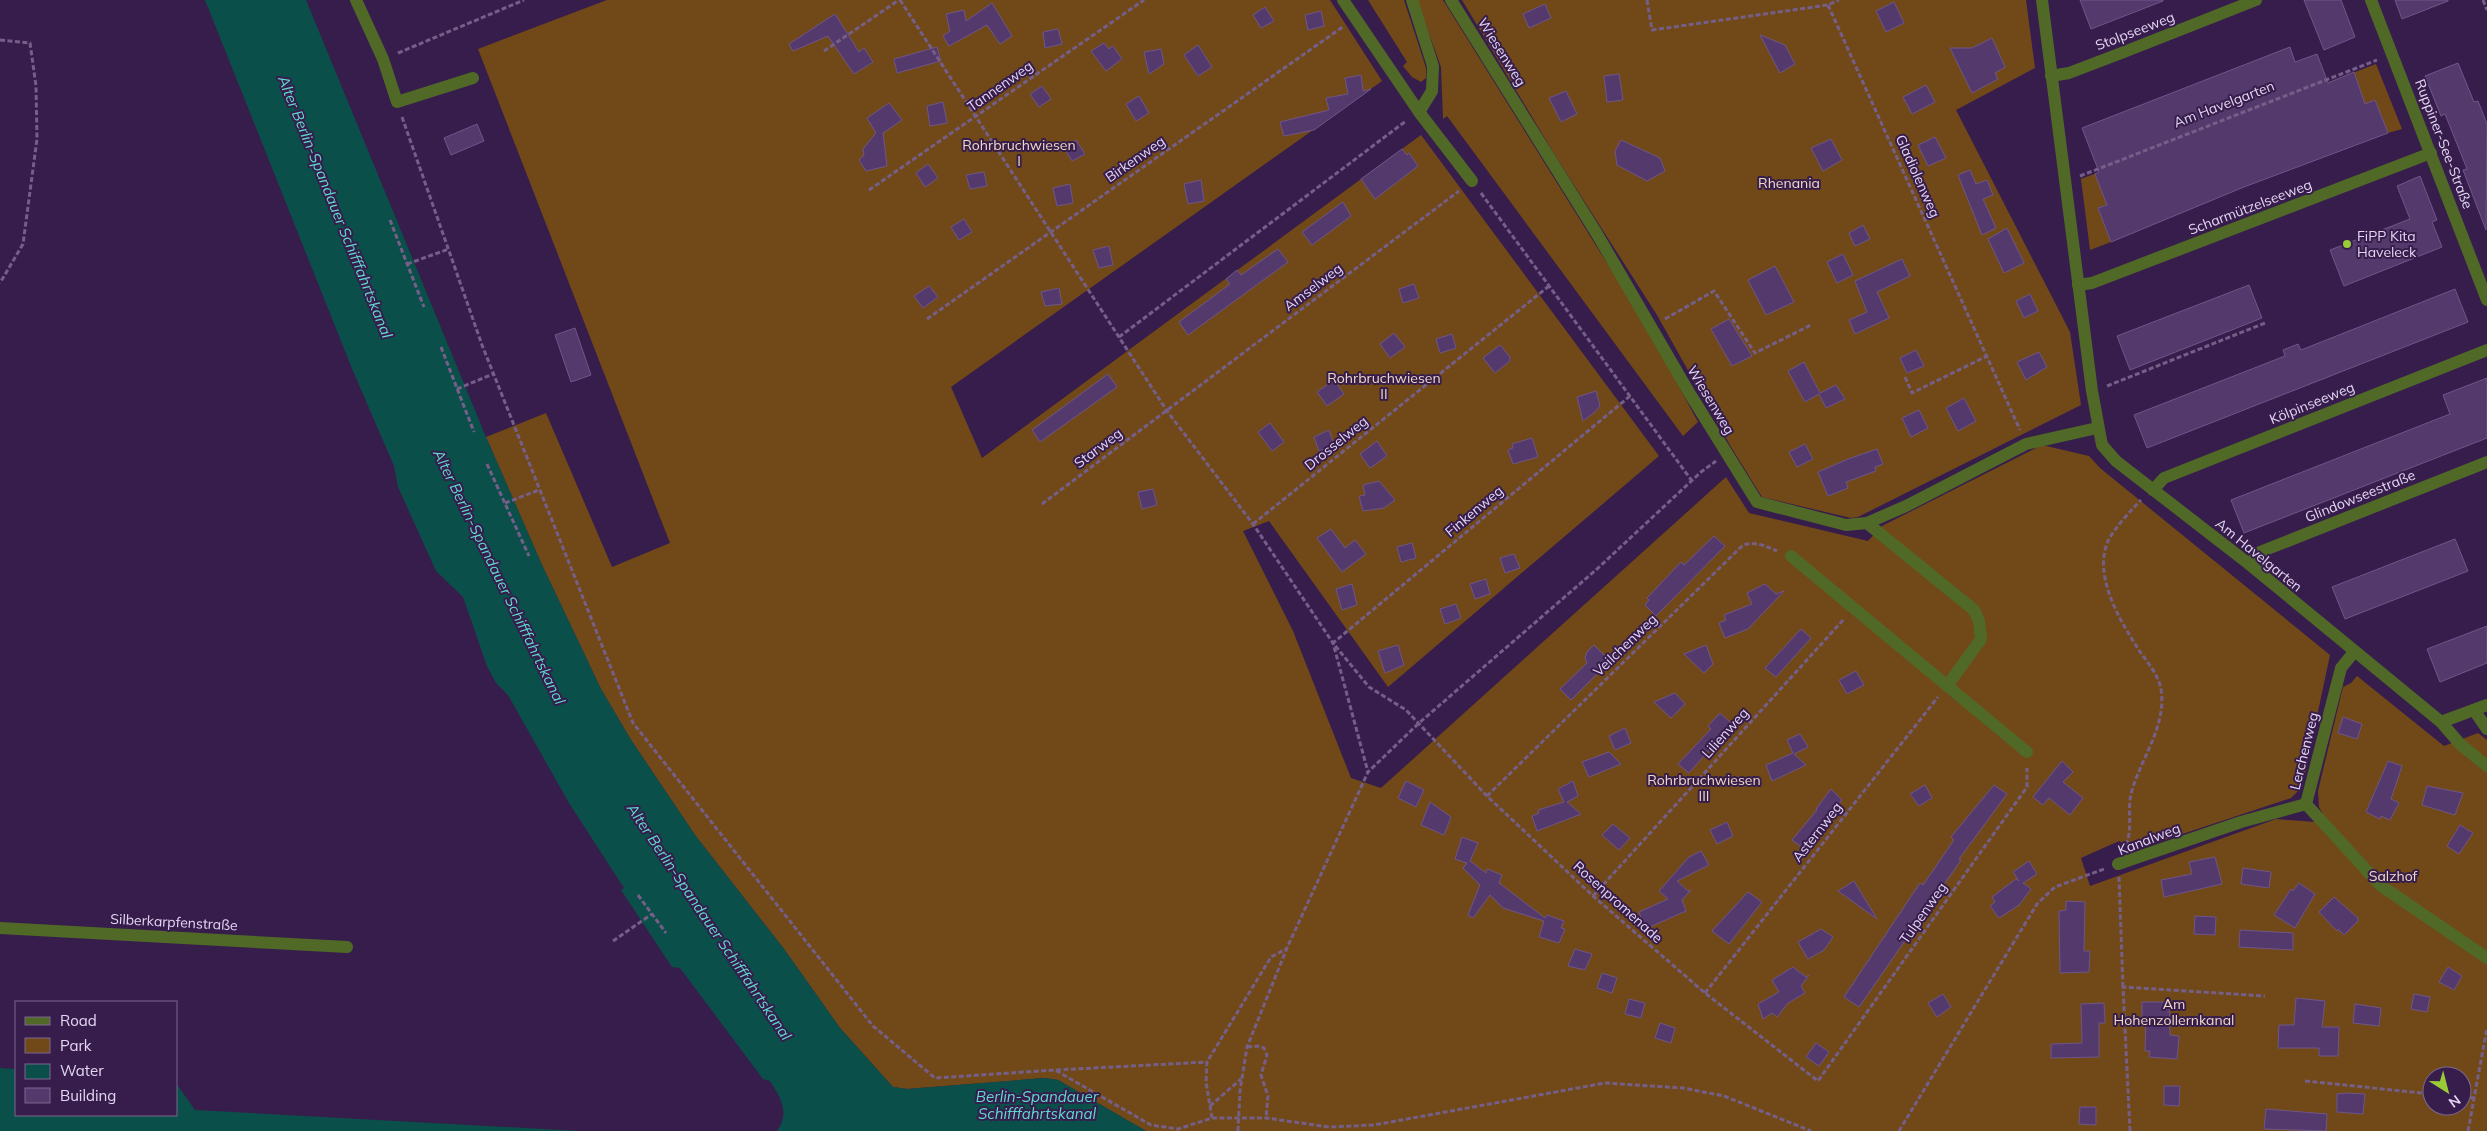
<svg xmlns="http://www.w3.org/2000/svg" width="2487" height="1131" viewBox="0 0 2487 1131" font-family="Mulish,sans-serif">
	<rect width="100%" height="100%" fill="#371d4c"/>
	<g fill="#714918" fill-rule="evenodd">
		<path d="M607,0H1330L1382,81L951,387L982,458L1421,135L1659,456L1388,687L1269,521L1243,531L1293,631L1351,778L1381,788L1726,477L1749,513L1868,541L1882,526L2042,445L2089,456L2100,468L2330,655L2302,787L2291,798L2134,850L2119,841L2081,858L2090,886L2276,819L2315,822L2323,814L2319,807L2318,791L2343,687L2351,683L2357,676L2444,746L2478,733L2487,740V1131H1146L1058,1080L1045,1078L907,1089L893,1087L840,1028L784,949L695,835L631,740L601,689L542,565L486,437L546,413L612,567L670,543L478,49ZM2432,1076H2462V1106H2432Z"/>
		<path d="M1368,0H1404L1426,68V78L1421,82L1412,77L1403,66L1407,62Z"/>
		<path d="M1417,0H1443L1648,329L1698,422L1683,436L1447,116L1443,119L1441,67Z"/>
		<path d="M1462,0H2026L2035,68L1956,110L2070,332L2081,405L1858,517L1851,518L1762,497L1731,447L1657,315L1556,157Z"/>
		<path d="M2376,64L2402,129L2388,133L2375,100L2098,208L2111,242L2090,250L2081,179Z"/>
	</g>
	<g fill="#0b4f4a">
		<path d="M205,0H306L486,437L542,565L601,689L631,740L695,835L784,949L840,1028L893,1087L907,1089L1045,1078L1058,1080L1146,1131H777C790,1113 781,1098 770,1081L763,1079L680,968L672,967L621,890L624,888L569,803L508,695L496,683L487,666L463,597L436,571L398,487L394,466L353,371Z"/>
		<path d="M0,1068L16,1069V1115H176V1083L195,1110L580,1131H0Z"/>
	</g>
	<g fill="#543a6c" stroke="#6f5589">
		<path d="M2080,0H2163V1L2091,29Z"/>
		<path d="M2304,0H2341L2355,37L2324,50Z"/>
		<path d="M2395,0H2448V1L2402,19Z"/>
		<path d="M1894,2L1904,23L1886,32L1876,11Z"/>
		<path d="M992,3L1012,36L1000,44L987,25L949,46L943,36L950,31L946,14L964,10L966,21Z"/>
		<path d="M1545,4L1551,18L1529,28L1523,14Z"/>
		<path d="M1265,7L1274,21L1261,28L1253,15Z"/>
		<path d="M1321,11L1324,26L1308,30L1305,15Z"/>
		<path d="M835,14L859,52L864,48L873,62L854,74L828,36L793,51L789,44Z"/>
		<path d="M1058,29L1062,44L1045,48L1043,32Z"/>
		<path d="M1760,35L1785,45L1795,64L1780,73Z"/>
		<path d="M1992,38L2005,67L1995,73L1998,79L1972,93L1950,48H1972Z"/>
		<path d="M1104,43L1109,49L1113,46L1122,59L1106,71L1091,51Z"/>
		<path d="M1198,45L1212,67L1198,76L1184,55Z"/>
		<path d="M937,47L941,61L897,73L894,59Z"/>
		<path d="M2290,47L2295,62L2317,54L2328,83L2354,72L2365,104L2375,100L2388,133L2244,187L2111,242L2098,208L2107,205L2095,174L2099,172L2082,128Z"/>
		<path d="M1161,49L1164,64L1149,74L1144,52Z"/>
		<path d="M2458,63L2474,102L2478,101L2487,124L2486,230L2463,170L2467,169L2445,114L2441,116L2425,76Z"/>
		<path d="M1619,74L1623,100L1607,102L1604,76Z"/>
		<path d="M1361,75L1363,91L1371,89L1314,130L1284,136L1280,122L1329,110L1326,98L1348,94L1345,78Z"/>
		<path d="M1926,85L1935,102L1912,114L1903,97Z"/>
		<path d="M1042,86L1051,99L1039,107L1030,94Z"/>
		<path d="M1566,91L1577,114L1561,122L1549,98Z"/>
		<path d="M1139,96L1149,113L1136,121L1126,104Z"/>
		<path d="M943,102L947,123L930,126L927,106Z"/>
		<path d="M889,103L902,120L883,133L887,166L866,171L859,160L864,155L863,149L876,133L867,118Z"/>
		<path d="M477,124L484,141L451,155L444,138Z"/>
		<path d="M1935,137L1946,158L1928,166L1918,145Z"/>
		<path d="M1831,139L1842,160L1823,171L1811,148Z"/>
		<path d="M1076,140L1085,154L1072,161L1064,148Z"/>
		<path d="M1621,140L1660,158L1665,171L1647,181L1617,165L1615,151Z"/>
		<path d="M1402,149L1407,155L1409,153L1418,166L1375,199L1361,179Z"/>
		<path d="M928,164L938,178L925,187L916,173Z"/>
		<path d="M1970,170L1976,184L1987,180L1993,195L1983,199L1996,228L1982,235L1958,175Z"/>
		<path d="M984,172L987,186L970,189L966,175Z"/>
		<path d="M2420,176L2437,220L2432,222L2442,247L2344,286L2330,250L2410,219L2397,186Z"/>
		<path d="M1201,180L1204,201L1188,204L1184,184Z"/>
		<path d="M1070,184L1073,203L1057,206L1053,188Z"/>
		<path d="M1343,202L1351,216L1312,245L1302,232Z"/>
		<path d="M964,219L972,232L959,240L951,227Z"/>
		<path d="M1863,225L1870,239L1855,246L1849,233Z"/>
		<path d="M2007,228L2024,263L2004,273L1988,239Z"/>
		<path d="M1109,246L1113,265L1099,268L1093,250Z"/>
		<path d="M1278,249L1288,262L1188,335L1179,322L1230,284L1226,279L1237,270L1241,275Z"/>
		<path d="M1843,254L1853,275L1837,283L1827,262Z"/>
		<path d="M1902,259L1910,276L1877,292L1889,318L1855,334L1849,320L1867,312L1855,281Z"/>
		<path d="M1775,266L1794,302L1766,315L1748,280Z"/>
		<path d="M1414,284L1419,298L1403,303L1399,289Z"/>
		<path d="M2249,285L2262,318L2130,370L2117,336Z"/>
		<path d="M929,286L938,297L923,308L914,296Z"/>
		<path d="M1059,288L1062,304L1045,306L1041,292Z"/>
		<path d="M2455,289L2468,322L2147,448L2134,415L2285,356L2283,350L2298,344L2301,350Z"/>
		<path d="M2030,294L2038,311L2024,318L2016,301Z"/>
		<path d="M1729,319L1752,356L1732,366L1711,329Z"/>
		<path d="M575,328L591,375L571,382L555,335Z"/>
		<path d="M1394,333L1405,347L1390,358L1380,344Z"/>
		<path d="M1452,334L1456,348L1440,353L1436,339Z"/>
		<path d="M1500,345L1510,357V361L1495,373L1483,358Z"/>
		<path d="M1916,350L1924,366L1907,373L1900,358Z"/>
		<path d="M2039,352L2047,367L2026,380L2017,362Z"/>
		<path d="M1804,362L1820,393L1836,385L1845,399L1826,408L1819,394L1805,402L1788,371Z"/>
		<path d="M1108,374L1117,387L1040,442L1032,430Z"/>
		<path d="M2487,378V438L2244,533L2231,500L2450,414L2443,395Z"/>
		<path d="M1334,380L1344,394L1327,406L1317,392Z"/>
		<path d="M1596,391L1600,406L1596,411L1583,421L1577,397Z"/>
		<path d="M1964,398L1976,421L1958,431L1946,408Z"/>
		<path d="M1919,410L1928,428L1911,437L1902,418Z"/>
		<path d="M1270,423L1284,442L1272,451L1258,432Z"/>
		<path d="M1329,430L1334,445L1319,451L1314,437Z"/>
		<path d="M1532,438L1538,457L1513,464L1508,450L1513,448L1512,444Z"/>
		<path d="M1377,441L1387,456L1370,468L1360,454Z"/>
		<path d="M1805,444L1813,459L1797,467L1789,452Z"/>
		<path d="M1877,449L1883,464L1875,467L1876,471L1846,482L1848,488L1828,496L1818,472L1848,459Z"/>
		<path d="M1379,481L1395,500L1384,508L1363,511L1359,496L1365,495L1363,485Z"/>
		<path d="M1153,489L1157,505L1142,509L1138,492Z"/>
		<path d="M1331,529L1345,548L1355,540L1366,554L1342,572L1317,538Z"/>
		<path d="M1714,536L1725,546L1656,616L1645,605L1649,600L1647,598L1681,562L1684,565Z"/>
		<path d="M2455,539L2468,571L2345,619L2332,587Z"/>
		<path d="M1412,543L1416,558L1401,562L1397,547Z"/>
		<path d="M1514,554L1520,568L1505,573L1500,558Z"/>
		<path d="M1486,579L1490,594L1475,599L1470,584Z"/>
		<path d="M1352,584L1357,605L1342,610L1336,589Z"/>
		<path d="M1765,584L1776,594L1784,591L1748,629L1725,638L1719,623L1726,620L1724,615L1752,604L1747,593Z"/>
		<path d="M1456,604L1461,618L1445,624L1440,609Z"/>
		<path d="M2487,626V663L2440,682L2427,649Z"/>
		<path d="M1801,629L1811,638L1776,677L1765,668Z"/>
		<path d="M1398,645L1404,665L1385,673L1378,651Z"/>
		<path d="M1594,645L1610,661L1571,700L1560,689L1587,663L1585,658L1587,652Z"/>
		<path d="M1706,645L1713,664L1704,673L1684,654Z"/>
		<path d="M1856,671L1864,685L1847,694L1839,680Z"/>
		<path d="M1675,693L1685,704L1671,718L1654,702Z"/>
		<path d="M1720,713L1732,724L1689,773L1678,764L1711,729L1708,726Z"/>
		<path d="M2343,717L2362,724L2357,739L2338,733Z"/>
		<path d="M1625,728L1631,743L1615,750L1609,736Z"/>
		<path d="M1800,734L1808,747L1794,754L1806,765L1772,781L1766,765L1793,753L1787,740Z"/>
		<path d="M1609,752L1621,764L1589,777L1582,762Z"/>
		<path d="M2062,761L2073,772L2063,782L2083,798L2070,815L2049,798L2043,805L2033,797Z"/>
		<path d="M2388,761L2402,766L2391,799L2399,803L2390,820L2381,816L2380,819L2366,812Z"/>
		<path d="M1406,781L1424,790L1416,807L1398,798Z"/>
		<path d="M1573,781L1578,796L1567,802L1581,814L1537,831L1532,816L1539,813L1538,810L1564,802L1558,789Z"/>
		<path d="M1925,785L1932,798L1919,806L1910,794Z"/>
		<path d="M1994,785L2007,794L1959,859L1961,860L1859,1007L1844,997L1920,883L1923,885L1954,840L1951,837Z"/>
		<path d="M2427,786L2463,793L2455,815L2422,805Z"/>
		<path d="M1831,789L1842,800L1804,849L1792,840L1817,810L1816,809Z"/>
		<path d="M1430,802L1451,817L1444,835L1421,825Z"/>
		<path d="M1727,822L1733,836L1717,844L1710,830Z"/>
		<path d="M1613,824L1630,838L1619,850L1602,835Z"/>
		<path d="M2460,825L2473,833L2459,854L2447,846Z"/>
		<path d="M1462,837L1478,843L1470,861L1486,873L1487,869L1502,875L1499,883L1545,918L1547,915L1564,921L1561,928L1565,929L1559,943L1539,937L1544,921L1503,908L1490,895L1473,918L1468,915L1480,885L1463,868L1467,863L1455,859Z"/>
		<path d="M1701,851L1709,865L1677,881L1688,891L1691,890L1682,900L1686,911L1645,929L1639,912L1668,899L1659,891L1689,857Z"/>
		<path d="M2215,857L2222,884L2164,897L2161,880L2192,874L2189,862Z"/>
		<path d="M2029,861L2037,874L2023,883L2031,889L2019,905L1999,918L1990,906L1995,902L1992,897L2016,879L2019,881L2013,872Z"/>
		<path d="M2243,868L2271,872L2269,888L2241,884Z"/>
		<path d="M1854,881L1877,919L1838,891Z"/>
		<path d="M2299,883L2315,894L2295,928L2274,915L2291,889L2293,891Z"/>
		<path d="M1748,892L1762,902L1729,944L1712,931Z"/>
		<path d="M2334,897L2358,918V921L2344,935L2338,929L2337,931L2319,912Z"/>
		<path d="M2066,901L2085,902L2084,951H2090L2089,972L2060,973L2059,911L2066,910Z"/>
		<path d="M2195,916L2216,917L2215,935L2194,934Z"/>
		<path d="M1821,929L1833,937L1824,950L1808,959L1798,942Z"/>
		<path d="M2240,930L2293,933V950L2239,947Z"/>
		<path d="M1575,949L1592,954L1585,970L1568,966Z"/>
		<path d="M1793,967L1806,977L1809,975L1801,986L1805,993L1788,1003L1777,1017L1772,1013L1763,1019L1758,1004L1779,992L1772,980Z"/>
		<path d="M2448,967L2462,976L2454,990L2439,982Z"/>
		<path d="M1602,973L1617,978L1612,993L1597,988Z"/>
		<path d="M1943,994L1951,1007L1937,1017L1928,1003Z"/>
		<path d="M2414,994L2430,997L2427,1012L2411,1009Z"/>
		<path d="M2296,998L2325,1001L2322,1027H2339L2338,1056H2319V1048H2278L2279,1025H2294Z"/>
		<path d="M1629,999L1645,1003L1641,1018L1625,1014Z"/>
		<path d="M2142,1002H2169L2170,1035L2179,1036L2177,1059L2149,1057L2150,1051H2145L2146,1018H2142Z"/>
		<path d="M2104,1003L2105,1023H2099V1057L2051,1058V1044L2082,1043L2081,1004Z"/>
		<path d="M2355,1004L2381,1008L2379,1026L2353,1023Z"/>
		<path d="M1660,1023L1675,1028L1671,1043L1655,1038Z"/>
		<path d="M1816,1043L1829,1052L1819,1066L1806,1057Z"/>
		<path d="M2164,1086H2180L2179,1106L2164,1105Z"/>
		<path d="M2346,1093L2365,1094L2363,1114L2337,1112V1094Z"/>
		<path d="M2080,1107H2096V1125L2079,1124Z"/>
		<path d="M2266,1109L2327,1114L2326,1131L2264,1129Z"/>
	</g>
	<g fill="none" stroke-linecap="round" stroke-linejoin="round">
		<g stroke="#755f88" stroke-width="3" stroke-dasharray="5 2.5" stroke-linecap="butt">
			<path d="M900,0L1167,411L1253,524L1333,643L1368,772"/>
			<path d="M1647,0L1652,30L1828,5L1839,0"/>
			<path d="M2483,0L2487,10"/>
			<path d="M1828,5L2020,430"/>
			<path d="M0,40L30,43L36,86L37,139L23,244L0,283"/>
			<path d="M824,51L899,0"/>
			<path d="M398,53L524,0"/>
			<path d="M402,117L482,345L633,723L873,1026L935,1078L1055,1070L1151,1125L1178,1129L1212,1118H1266L1329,1127L1374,1125L1605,1083L1683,1088L1724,1096L1811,1131"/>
			<path d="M2080,176L2377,60"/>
			<path d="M869,190L1144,0"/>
			<path d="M1481,193L1692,481"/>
			<path d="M390,220L424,307"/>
			<path d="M407,264L449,249"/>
			<path d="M927,319L1344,26"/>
			<path d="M1665,319L1714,291L1755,353L1811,325"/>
			<path d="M1119,337L1406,121"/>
			<path d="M441,347L474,432"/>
			<path d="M1905,377L1912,393L1987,356"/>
			<path d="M2107,386L2265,323"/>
			<path d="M457,389L493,374"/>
			<path d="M1630,396L1333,643L1369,687L1406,710L1487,796L1593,896L1705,993L1818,1081L2027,787V768"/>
			<path d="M487,464L529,556"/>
			<path d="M505,503L539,490"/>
			<path d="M1042,504L1459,191"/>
			<path d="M1253,524L1549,286"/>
			<path d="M1487,796L1743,545C1756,541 1765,546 1777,551"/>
			<path d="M2126,845C2133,828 2127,812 2131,794C2140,759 2167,727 2161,689C2158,673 2145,660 2137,647C2119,619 2093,575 2108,541C2113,530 2132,509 2141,500"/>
			<path d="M2119,877L2123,987"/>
			<path d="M638,895L666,933"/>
			<path d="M1593,896L1844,619"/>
			<path d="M613,941L652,914"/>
			<path d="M1705,993L1938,697"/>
			<path d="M1247,1047L1260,1046L1264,1048L1267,1055L1261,1075L1268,1096L1266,1118"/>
			<path d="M1056,1070L1207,1062"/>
			<path d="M2305,1081L2432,1094"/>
			<path d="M2462,1097L2474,1098"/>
			<path d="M1210,1106L1241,1079"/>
			<path d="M1212,1118L1206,1082L1207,1062L1271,957L1286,949"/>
			<path d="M1238,1131L1240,1091L1247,1047L1287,948L1368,772L1419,723L1597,569L1701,472L1716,461"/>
			<path d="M1899,1131L2037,904L2055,887L2104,869"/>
			<path d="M2130,1131L2123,987L2265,996"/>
			<path d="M2468,1131L2487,1028"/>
		</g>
		<g stroke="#506927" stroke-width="12">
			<path d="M356,0L383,59L397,102L473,78"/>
			<path d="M1343,0L1419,112L1472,181"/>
			<path d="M1412,0L1433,66L1432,91L1419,112"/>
			<path d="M1451,0L1597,234L1690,394L1757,502L1846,525L1867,523L1906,506L2026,444L2097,428"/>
			<path d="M2042,0L2092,391L2102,445L2116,461L2249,564L2441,722L2460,744L2487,766"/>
			<path d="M2371,0L2487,300"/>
			<path d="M2051,76L2069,73L2124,52L2256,0"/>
			<path d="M2078,285L2092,283L2431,153"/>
			<path d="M2153,490L2164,478L2487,350"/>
			<path d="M1867,523L1974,610L1979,621L1981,639L1947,686"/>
			<path d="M1791,556L2027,752"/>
			<path d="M2249,564L2260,552L2487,462"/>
			<path d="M2354,652L2341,668L2306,804L2380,885L2487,958"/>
			<path d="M2474,710L2487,729"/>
			<path d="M2441,722L2487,705"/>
			<path d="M2118,864L2241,822L2306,804"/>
			<path d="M0,928L347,947"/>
		</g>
	</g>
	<circle fill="#98cb37" stroke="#371d4c" stroke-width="2" cx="2347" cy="244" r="5"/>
	<g text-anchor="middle" stroke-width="4" stroke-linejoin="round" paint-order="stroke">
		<g font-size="14" fill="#e4d6f3" stroke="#371d4c">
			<text transform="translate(2135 31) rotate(-21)" y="5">Stolpseeweg</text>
			<text transform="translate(1502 52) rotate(58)" y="5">Wiesenweg</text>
			<text transform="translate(1000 86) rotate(-35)" y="5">Tannenweg</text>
			<text transform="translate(2224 104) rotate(-21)" y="5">Am Havelgarten</text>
			<text transform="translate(2444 144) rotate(69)" y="5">Ruppiner-See-Straße</text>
			<text transform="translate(1135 159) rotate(-35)" y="5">Birkenweg</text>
			<text transform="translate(1918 176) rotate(66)" y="5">Gladiolenweg</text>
			<text transform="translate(2250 207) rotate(-21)" y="5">Scharmützelseeweg</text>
			<text transform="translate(1313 287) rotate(-37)" y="5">Amselweg</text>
			<text transform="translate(1711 400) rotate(59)" y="5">Wiesenweg</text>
			<text transform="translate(2312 403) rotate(-22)" y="5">Kölpinseeweg</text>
			<text transform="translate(1336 443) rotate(-39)" y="5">Drosselweg</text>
			<text transform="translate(1098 448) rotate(-37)" y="5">Starweg</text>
			<text transform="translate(2360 496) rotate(-22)" y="5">Glindowseestraße</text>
			<text transform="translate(1474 511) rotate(-40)" y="5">Finkenweg</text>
			<text transform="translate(2259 555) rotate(39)" y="5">Am Havelgarten</text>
			<text transform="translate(1625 645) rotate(-44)" y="5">Veilchenweg</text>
			<text transform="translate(1725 733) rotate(-48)" y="5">Lilienweg</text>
			<text transform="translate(2304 751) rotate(-76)" y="5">Lerchenweg</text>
			<text transform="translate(1817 832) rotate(-52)" y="5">Asternweg</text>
			<text transform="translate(2149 839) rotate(-21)" y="5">Kanalweg</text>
			<text transform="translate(1618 902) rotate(42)" y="5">Rosenpromenade</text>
			<text transform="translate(1923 913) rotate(-55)" y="5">Tulpenweg</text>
			<text transform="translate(174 922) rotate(3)" y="5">Silberkarpfenstraße</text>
		</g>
		<g font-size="14" fill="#f0dac4" stroke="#371d4c">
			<text x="1019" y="150">Rohrbruchwiesen<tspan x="1019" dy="16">I</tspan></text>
			<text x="1789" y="188">Rhenania</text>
			<text x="1384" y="383">Rohrbruchwiesen<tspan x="1384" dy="16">II</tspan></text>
			<text x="1704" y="785">Rohrbruchwiesen<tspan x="1704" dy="16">III</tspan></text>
			<text x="2393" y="881">Salzhof</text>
			<text x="2174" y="1009">Am<tspan x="2174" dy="16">Hohenzollernkanal</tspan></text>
		</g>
		<g font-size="14" fill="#e4d6f3" stroke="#371d4c" text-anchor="start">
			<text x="2357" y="241">FiPP Kita<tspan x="2357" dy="16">Haveleck</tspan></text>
		</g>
		<g font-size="15" font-style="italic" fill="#5edbd0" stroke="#371d4c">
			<text transform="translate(335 207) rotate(68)" y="5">Alter Berlin-Spandauer Schifffahrtskanal</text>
			<text transform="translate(499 577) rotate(64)" y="5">Alter Berlin-Spandauer Schifffahrtskanal</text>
			<text transform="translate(709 922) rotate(56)" y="5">Alter Berlin-Spandauer Schifffahrtskanal</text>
			<text x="1037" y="1102">Berlin-Spandauer<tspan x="1037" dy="17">Schifffahrtskanal</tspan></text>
		</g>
	</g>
	<rect x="15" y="1001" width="162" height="115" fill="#371d4c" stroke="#7c678f"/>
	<rect x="25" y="1017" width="25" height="8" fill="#506927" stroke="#7c678f"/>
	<text x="60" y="1026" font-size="15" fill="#e4d6f3">Road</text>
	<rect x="25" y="1038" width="25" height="15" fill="#714918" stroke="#7c678f"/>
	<text x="60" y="1051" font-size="15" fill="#e4d6f3">Park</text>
	<rect x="25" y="1064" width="25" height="15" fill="#0b4f4a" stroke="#7c678f"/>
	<text x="60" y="1076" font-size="15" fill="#e4d6f3">Water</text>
	<rect x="25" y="1088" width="25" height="15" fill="#543a6c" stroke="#7c678f"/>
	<text x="60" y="1101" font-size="15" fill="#e4d6f3">Building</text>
	<g transform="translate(2447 1091) rotate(144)"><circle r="24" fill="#371d4c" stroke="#7c678f"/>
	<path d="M0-4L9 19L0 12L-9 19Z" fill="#98cb37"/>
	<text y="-8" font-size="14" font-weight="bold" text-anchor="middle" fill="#e4d6f3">N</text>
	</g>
</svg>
